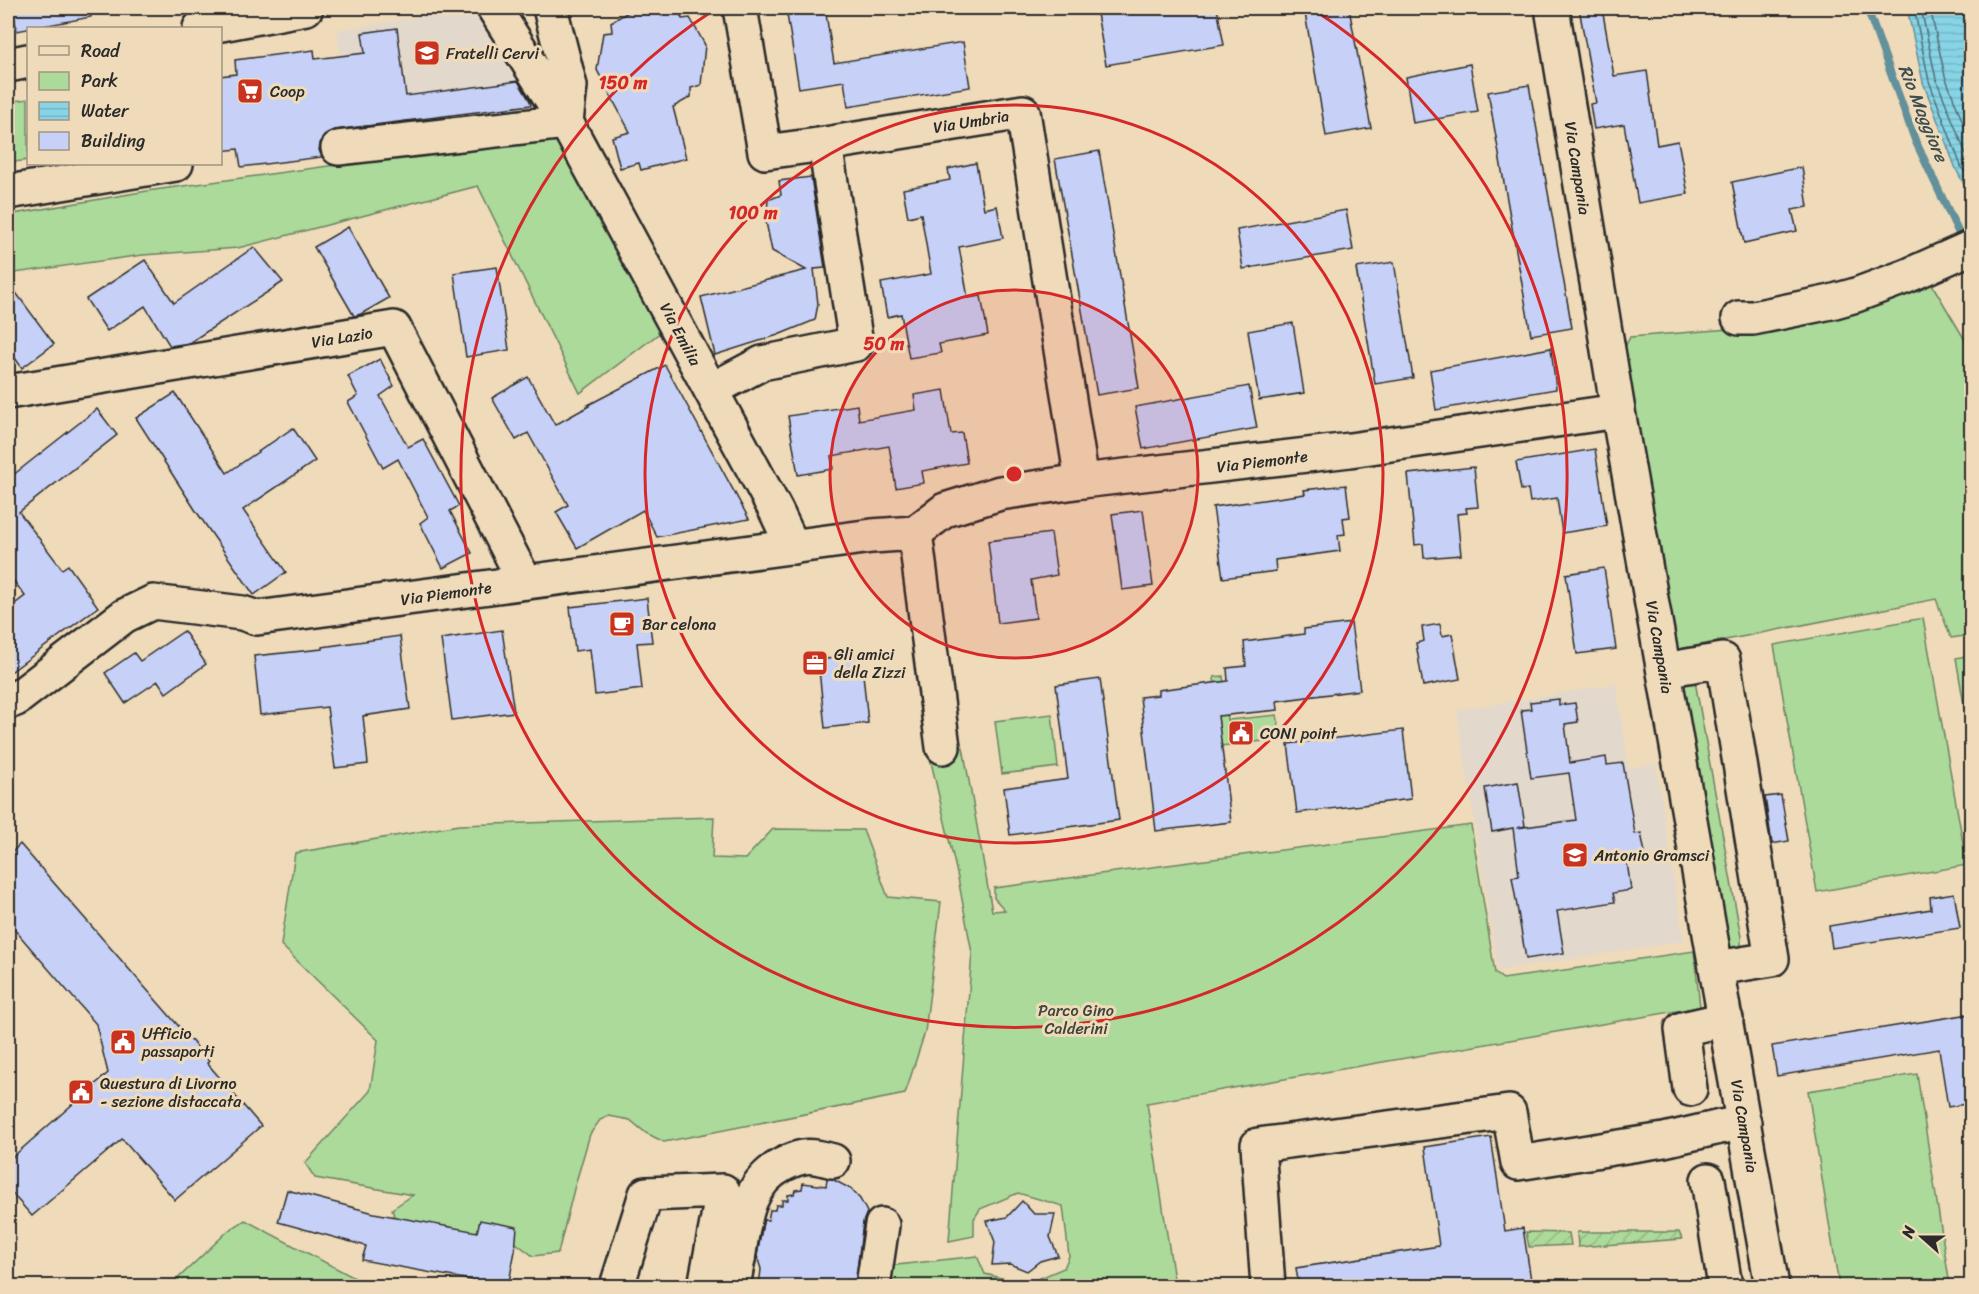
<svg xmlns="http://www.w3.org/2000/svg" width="1979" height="1294" viewBox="0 0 1979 1294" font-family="Sriracha,sans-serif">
	<defs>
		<pattern id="garden-furrows" width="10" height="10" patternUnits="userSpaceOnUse" patternTransform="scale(1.5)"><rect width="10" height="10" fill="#acda9a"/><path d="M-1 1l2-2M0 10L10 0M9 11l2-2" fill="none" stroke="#94bb85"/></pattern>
		<pattern id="water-rules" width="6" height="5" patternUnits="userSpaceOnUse" patternTransform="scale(1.5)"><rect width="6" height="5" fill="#87d4e6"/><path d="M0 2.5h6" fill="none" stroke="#75b6c5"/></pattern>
	</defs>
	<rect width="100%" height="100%" fill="#efdbb9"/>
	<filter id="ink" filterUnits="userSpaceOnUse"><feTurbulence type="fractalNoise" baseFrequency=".0167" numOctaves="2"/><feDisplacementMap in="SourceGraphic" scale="12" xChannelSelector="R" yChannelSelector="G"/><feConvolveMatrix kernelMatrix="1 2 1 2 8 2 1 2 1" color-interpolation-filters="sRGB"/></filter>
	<g filter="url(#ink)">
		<g fill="#e3d8cc">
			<path d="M476,8L532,75L550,107L352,137L337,30Z"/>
			<path d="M1616,684L1629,768L1656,764L1684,941L1498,971L1457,710Z"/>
		</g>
		<g fill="#acda9a" stroke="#6c8262" stroke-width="1.5">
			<path d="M28,99V160L8,163V102Z"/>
			<path d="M561,134L661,332L580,393L478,186L238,248L143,255L8,274V215L147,191Z"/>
			<path d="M1930,281L1971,350V635L1951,638L1936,599L1674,650L1624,349L1630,337L1742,328Z"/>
			<path d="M1923,618L1967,865L1817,892L1774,645Z"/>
			<path d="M1971,655H1972L1971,746L1956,658Z"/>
			<path d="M1223,676L1228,720L1277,715L1281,739L1221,746L1214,677Z"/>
			<path d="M1685,679L1695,681L1741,937V949L1725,952L1680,688Z"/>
			<path d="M1052,714L1058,767L1002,774L995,721Z"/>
			<path d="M943,747H963L992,911L1005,910L994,898V888L1471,825L1495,973L1503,979L1694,951L1700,1007L1147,1103L1175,1286H884L888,1266L977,1256L985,1274L1026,1284L1064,1268L1069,1256L1063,1206L1018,1193L980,1209L974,1219V1236L949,1241L972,953L958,878L928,749Z"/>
			<path d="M714,817L712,858L745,859L773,829L863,830L888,897L941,902L925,1032L905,1094L664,1142L646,1133L630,1120L609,1116L600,1120L590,1134L574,1189L558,1253L533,1256L512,1240L396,1223L392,1209L413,1195L315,1178L305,1163L370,1091L378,1040L281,945L295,853L459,825Z"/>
			<path d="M1917,1074L1950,1286H1839L1808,1091Z"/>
			<path d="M245,1220L368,1285L386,1286H170L228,1231Z"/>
		</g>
		<g fill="url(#garden-furrows)" stroke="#6c8262" stroke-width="1.5">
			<path d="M1526,1232L1569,1233L1571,1245L1529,1247Z"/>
			<path d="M1577,1232H1679L1682,1239L1578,1247Z"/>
		</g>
		<path fill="url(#water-rules)" stroke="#62909b" stroke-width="1.5" d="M1907,8H1971V198L1956,169L1923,82Z"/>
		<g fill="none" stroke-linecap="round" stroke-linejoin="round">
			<g stroke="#506f76" stroke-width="1.5">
				<path d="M1914,8L1929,81L1961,166L1972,185"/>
				<path d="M1921,8L1936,79L1972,169"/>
				<path d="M1930,8L1945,76L1972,146"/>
			</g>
			<path stroke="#62909b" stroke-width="8" d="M1867,8L1915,140L1963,242"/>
		</g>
		<g fill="#c7d1f8" stroke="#2b2b2b" stroke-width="1.5">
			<path d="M12,8H90L91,17L17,31Z"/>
			<path d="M635,8H661L679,11L682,19L690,18L705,45L701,85L691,88V97L673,107L686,158L641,170L639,163L620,168L612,137L630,132L597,70L603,33L612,32L611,22Z"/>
			<path d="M786,8H825L834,63L963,42L970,87L848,107L844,81L799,88Z"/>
			<path d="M1096,8H1217L1224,45L1106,65Z"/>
			<path d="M1336,8H1349L1371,128L1326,136L1305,13Z"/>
			<path d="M1579,8H1602L1614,76L1647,71L1657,145L1678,141L1688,194L1638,203L1624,124L1594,129L1590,104L1596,103Z"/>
			<path d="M397,28L406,96L518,81L530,101L531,105L335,130L327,133L321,140L319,150L322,157L241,167L238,149L220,151V76L236,74L235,60L314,50L315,59L365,53L362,33Z"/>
			<path d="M1470,64L1478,112L1413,123L1406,77Z"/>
			<path d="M1529,85L1572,328L1531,335L1488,92Z"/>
			<path d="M1099,151L1139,388L1097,395L1055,159Z"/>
			<path d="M976,163L984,209L997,206L1003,238L959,247L968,298L981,296L988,335L939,344L941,353L909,358L901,314L887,317L881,283L931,274L921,214L908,217L903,189L950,180L948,169Z"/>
			<path d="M1802,167L1808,207L1792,210L1797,231L1744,243L1732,182Z"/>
			<path d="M811,177L825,268L814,269L818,304L815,320L778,335L715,355L701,297L806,270L772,251L766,222L768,200L781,195L779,181Z"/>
			<path d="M1346,210L1353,250L1243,269L1237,230Z"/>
			<path d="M348,227L389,298L361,314L354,316L314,247Z"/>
			<path d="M254,247L283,282L189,343L170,346L145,306L107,331L86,299L145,260L174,303Z"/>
			<path d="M1394,262L1413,378L1375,384L1356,268Z"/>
			<path d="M497,267L509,350L466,357L454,273Z"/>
			<path d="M8,282L54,344L22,368L8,348Z"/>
			<path d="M1293,323L1304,393L1259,400L1248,331Z"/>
			<path d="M1551,348L1556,389L1436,410L1430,370Z"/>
			<path d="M380,359L394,386L380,396L408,447L423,439L459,506L450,511L472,553L443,568L420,523L428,517L398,459L383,468L348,402L358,396L348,376Z"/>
			<path d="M665,365L749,519L657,537L643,510L577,548L556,512L568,505L528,433L516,440L492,398L528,377L555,425L589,406L588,405Z"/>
			<path d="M1249,386L1257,428L1143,449L1135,407Z"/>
			<path d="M944,390L951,434L962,433L967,463L922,471L924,483L896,488L889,446L831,456L833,469L798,475L788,416L857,405L859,420L916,410L914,395Z"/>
			<path d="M175,393L227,473L293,428L315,461L243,510L286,572L254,595L196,511L136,418Z"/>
			<path d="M97,409L117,435L19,512L62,569L68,565L98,607L8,674V609L25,596L8,573V479Z"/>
			<path d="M1595,449L1607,526L1562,533L1557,498L1530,502L1528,489L1521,490L1516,462Z"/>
			<path d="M1474,467L1478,507L1466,508L1467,513L1457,514L1461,555L1424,558L1423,544L1415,545L1408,474Z"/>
			<path d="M1346,485L1350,517L1343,518L1345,534L1338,535L1340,551L1275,560L1276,571L1223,578L1213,507L1305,494L1304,490Z"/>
			<path d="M1143,510L1153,586L1122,590L1112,514Z"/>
			<path d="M1051,533L1057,575L1031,580L1036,618L998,623L988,541Z"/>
			<path d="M1604,568L1616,649L1577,654L1566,574Z"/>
			<path d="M647,598L652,642L637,643L642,689L595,695L590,649L575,651L570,607Z"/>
			<path d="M1351,623L1360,690L1277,701L1278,710L1218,716L1231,822L1156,831L1140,697L1158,695V690L1228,681L1227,668L1246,666L1244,642L1304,634V629Z"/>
			<path d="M1440,624L1442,636L1452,634L1460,679L1423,686L1416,643L1424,641L1422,627Z"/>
			<path d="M502,630L514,712L452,720L441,639Z"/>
			<path d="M184,631L206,664L166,693L158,681L125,703L105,673L134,653L140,661Z"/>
			<path d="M400,636L410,709L363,716L368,764L335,768L327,707L260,715L254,656L322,649V647Z"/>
			<path d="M861,655L868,723L825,728L818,660Z"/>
			<path d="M1100,679L1119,820L1010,835L1004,788L1068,779L1056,685Z"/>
			<path d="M1559,699V705L1575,703L1578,722L1565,724L1570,763L1606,757L1607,765L1623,763L1635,834L1641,833L1646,858L1627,862L1631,890L1613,893L1615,902L1557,911L1564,953L1526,959L1512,877L1519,876L1513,828L1492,832L1485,788L1518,782L1525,826L1517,828L1576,820L1569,773L1531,778L1521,710L1531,709L1530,702Z"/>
			<path d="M1403,730L1411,799L1297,813L1288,744Z"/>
			<path d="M1781,795L1789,841L1772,844L1765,797Z"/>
			<path d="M20,844L209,1061L207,1063L261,1126L175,1200L122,1139L32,1216L8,1189V1161L108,1073L96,1024L8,922V856Z"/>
			<path d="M1954,893L1960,928L1832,948L1829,926L1931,909L1930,897Z"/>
			<path d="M1970,1014L1971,1103L1948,1107L1939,1049L1777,1076L1772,1046Z"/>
			<path d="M1491,1137L1505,1231L1523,1228L1532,1287H1299L1296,1268L1439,1246L1425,1147Z"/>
			<path d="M827,1179H832L851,1189L860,1199L867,1212L863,1222L855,1287H759L761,1269L757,1256L763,1222L764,1220H768L770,1210H775L776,1205H782V1200H788V1195L794,1194L795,1190L802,1189L803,1183L826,1186Z"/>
			<path d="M287,1190L374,1213L477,1232L480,1220L517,1227L515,1251L508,1287L362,1260L366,1246L278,1222Z"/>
			<path d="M1022,1201L1034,1214H1055L1050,1237L1058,1256L1040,1261L1027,1271L1010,1264L992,1265L995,1242L987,1221L1007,1217Z"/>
		</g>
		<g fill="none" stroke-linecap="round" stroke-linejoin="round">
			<defs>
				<g id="minor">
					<path d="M550,8L570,86L566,122L776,511L793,547"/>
					<path d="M740,8L765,152L825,144L1023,112L1082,481"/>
					<path d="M1552,8L1618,411L1772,1286"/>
					<path d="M200,28L306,8"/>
					<path d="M8,65L28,61"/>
					<path d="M338,148L566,122L494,8"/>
					<path d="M8,192L176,164"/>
					<path d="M1739,318H1753L1831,302L1856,295L1907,276L1972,247"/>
					<path d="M711,390L762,363L856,344L825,144"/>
					<path d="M8,392L394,328L525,582"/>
					<path d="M915,533L943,747"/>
					<path d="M1664,670L1723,660L1772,959L1717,968"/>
					<path d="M8,702L16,699L124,616L153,602L242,613L257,618L872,536L915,533L945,510L1000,493L1082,481L1350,450L1618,411"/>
					<path d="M1690,1089L1682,1029L1726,1019"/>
					<path d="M1708,1180L1725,1286"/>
					<path d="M716,1256L738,1259L733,1286"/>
					<path d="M738,1259C744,1222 746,1183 784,1164C804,1154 811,1155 833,1161"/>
					<path d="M617,1286L646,1194L723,1191L705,1286"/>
					<path d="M873,1286L882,1225"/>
					<path d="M1268,1286L1258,1145L1509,1112L1518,1163L1664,1140L1720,1127L1744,1123"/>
				</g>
			</defs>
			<use href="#minor" stroke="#2b2b2b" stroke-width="38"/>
			<use href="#minor" stroke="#efdbb9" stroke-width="33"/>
		</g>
	</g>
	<circle cx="1014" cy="474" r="184" fill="#d62828" fill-opacity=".12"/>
	<g fill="none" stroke="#d62828" stroke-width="3">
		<circle cx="1014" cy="474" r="184"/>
		<circle cx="1014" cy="474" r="369"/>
		<path d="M1311 8A553 553 0 1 1 717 8"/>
	</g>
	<defs>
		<symbol id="school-square" viewBox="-11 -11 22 22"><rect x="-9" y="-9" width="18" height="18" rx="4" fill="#c8321e" stroke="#efdbb9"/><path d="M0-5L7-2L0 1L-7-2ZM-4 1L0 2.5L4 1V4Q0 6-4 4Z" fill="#fff"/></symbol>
		<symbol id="supermarket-square" viewBox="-11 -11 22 22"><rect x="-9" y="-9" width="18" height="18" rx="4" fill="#c8321e" stroke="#efdbb9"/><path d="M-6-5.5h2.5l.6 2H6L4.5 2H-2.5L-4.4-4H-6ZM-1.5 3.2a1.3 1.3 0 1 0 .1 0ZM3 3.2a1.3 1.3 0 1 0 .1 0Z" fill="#fff"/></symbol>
		<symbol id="cafe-square" viewBox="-11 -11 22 22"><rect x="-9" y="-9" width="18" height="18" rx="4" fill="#c8321e" stroke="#efdbb9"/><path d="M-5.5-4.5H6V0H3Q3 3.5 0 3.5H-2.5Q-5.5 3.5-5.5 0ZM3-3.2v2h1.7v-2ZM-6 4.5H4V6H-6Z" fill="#fff"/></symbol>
		<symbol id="office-square" viewBox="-11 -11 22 22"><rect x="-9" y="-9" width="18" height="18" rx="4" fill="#c8321e" stroke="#efdbb9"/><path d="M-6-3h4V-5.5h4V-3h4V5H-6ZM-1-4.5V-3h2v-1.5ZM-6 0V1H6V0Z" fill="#fff"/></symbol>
		<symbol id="civic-square" viewBox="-11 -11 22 22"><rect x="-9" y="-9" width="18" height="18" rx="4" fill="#c8321e" stroke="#efdbb9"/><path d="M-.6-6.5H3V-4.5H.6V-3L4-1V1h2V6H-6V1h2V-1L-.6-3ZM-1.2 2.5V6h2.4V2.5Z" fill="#fff"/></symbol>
	</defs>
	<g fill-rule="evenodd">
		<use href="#school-square" x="412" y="38" width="30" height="30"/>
		<use href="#supermarket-square" x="235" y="76" width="30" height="30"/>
		<use href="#cafe-square" x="607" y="609" width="30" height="30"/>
		<use href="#office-square" x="800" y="648" width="30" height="30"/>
		<use href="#civic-square" x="1226" y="718" width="30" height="30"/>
		<use href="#school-square" x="1560" y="840" width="30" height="30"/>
		<use href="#civic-square" x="108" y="1027" width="30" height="30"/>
		<use href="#civic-square" x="66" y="1077" width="30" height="30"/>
	</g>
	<g text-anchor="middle" stroke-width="6" stroke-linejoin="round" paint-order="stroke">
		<g font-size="16" fill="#2b2b2b" stroke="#efdbb9" text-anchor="start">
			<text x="446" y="59">Fratelli Cervi</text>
			<text x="270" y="97">Coop</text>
			<text x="642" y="630">Bar celona</text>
			<text x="834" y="660">Gli amici<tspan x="834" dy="18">della Zizzi</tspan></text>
			<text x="1260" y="739">CONI point</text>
			<text x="1594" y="861">Antonio Gramsci</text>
			<text x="142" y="1039">Ufficio<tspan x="142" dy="18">passaporti</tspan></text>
			<text x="100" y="1089">Questura di Livorno<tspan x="100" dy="18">- sezione distaccata</tspan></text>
		</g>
		<g font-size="16" fill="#2b2b2b" stroke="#efdbb9">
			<text transform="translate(971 121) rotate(-9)" y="6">Via Umbria</text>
			<text transform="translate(1578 168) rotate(81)" y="6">Via Campania</text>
			<text transform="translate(681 334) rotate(62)" y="6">Via Emilia</text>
			<text transform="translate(342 337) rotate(-9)" y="6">Via Lazio</text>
			<text transform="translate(1262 461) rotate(-7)" y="6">Via Piemonte</text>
			<text transform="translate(446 593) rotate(-8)" y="6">Via Piemonte</text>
			<text transform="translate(1660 647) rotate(80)" y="6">Via Campania</text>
			<text transform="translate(1745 1126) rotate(80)" y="6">Via Campania</text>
		</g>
		<g font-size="16" fill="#3e453c" stroke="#efdbb9">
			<text x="1076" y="1016">Parco Gino<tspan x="1076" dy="18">Calderini</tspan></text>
		</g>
		<g font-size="18" font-style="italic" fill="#3d4d50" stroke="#efdbb9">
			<text transform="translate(1923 113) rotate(68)" y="6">Rio Maggiore</text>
		</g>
	</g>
	<circle cx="1014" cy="474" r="9" fill="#d62828" stroke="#efdbb9" stroke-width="3"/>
	<g font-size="18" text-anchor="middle" font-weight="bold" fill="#d62828" stroke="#efdbb9" stroke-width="6" stroke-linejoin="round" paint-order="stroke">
		<text x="623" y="89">150 m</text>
		<text x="753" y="219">100 m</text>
		<text x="884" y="350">50 m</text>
	</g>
	<rect width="1979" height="1294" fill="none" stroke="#efdbb9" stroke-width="30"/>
	<rect x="15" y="15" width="1949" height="1264" fill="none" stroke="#2b2b2b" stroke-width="2" filter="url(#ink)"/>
	<rect x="27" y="27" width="195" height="138" fill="#efdbb9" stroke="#a19580" stroke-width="1.5"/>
	<rect x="39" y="46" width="30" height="9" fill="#efdbb9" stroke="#a19580" stroke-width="1.5"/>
	<text x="81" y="57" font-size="18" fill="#2b2b2b">Road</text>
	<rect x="39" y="72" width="30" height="18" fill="#acda9a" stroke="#a19580" stroke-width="1.5"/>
	<text x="81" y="87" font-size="18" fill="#2b2b2b">Park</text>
	<rect x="39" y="102" width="30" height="18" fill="url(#water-rules)" stroke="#a19580" stroke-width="1.5"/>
	<text x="81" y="117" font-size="18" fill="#2b2b2b">Water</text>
	<rect x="39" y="132" width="30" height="18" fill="#c7d1f8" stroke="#a19580" stroke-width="1.5"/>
	<text x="81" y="147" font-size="18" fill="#2b2b2b">Building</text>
	<g transform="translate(1922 1237) rotate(291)" stroke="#efdbb9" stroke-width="4.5" paint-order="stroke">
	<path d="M0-4.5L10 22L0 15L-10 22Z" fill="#2b2b2b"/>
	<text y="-9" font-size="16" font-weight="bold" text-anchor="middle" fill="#2b2b2b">N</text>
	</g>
</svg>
